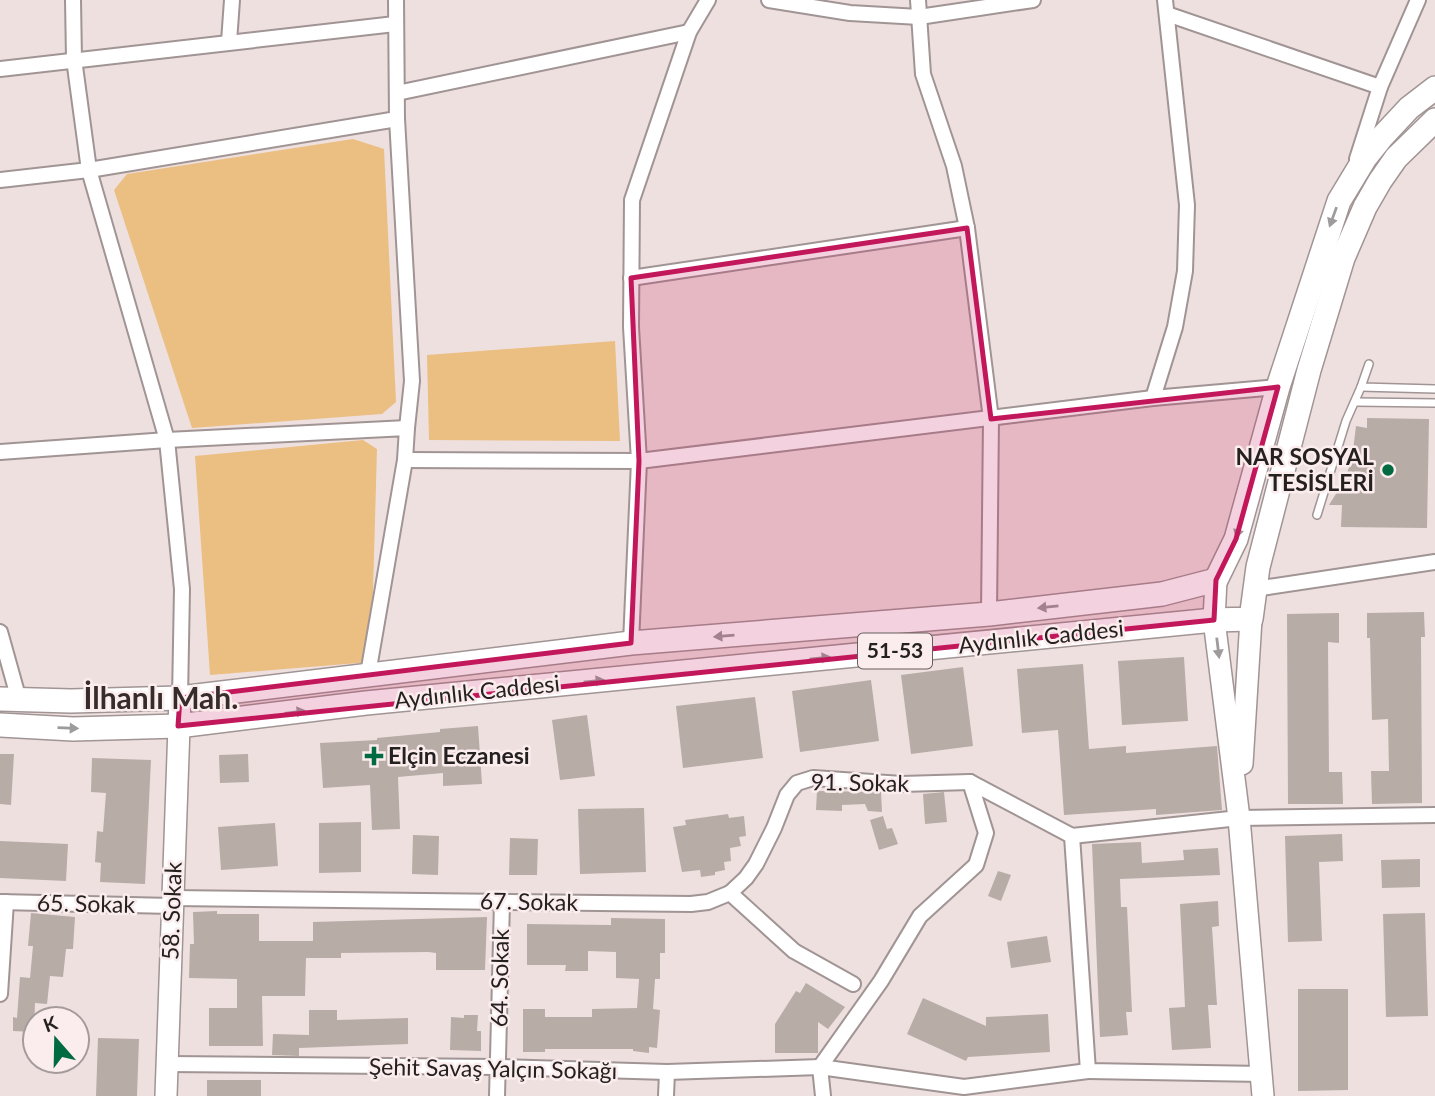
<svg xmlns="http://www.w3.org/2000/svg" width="1435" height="1096" viewBox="0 0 1435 1096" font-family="Lato,sans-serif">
	<rect width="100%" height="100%" fill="#eee0df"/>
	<g fill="#ebbe82">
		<path d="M353,139L384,149L396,402L382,414L192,428L114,190L127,174Z"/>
		<path d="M615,341L620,441L429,440L427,355Z"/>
		<path d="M363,440L377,449L371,662L210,675L195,456Z"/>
	</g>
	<g fill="#b8aca6">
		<path d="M1367,418L1429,419L1427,528L1341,527L1342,505H1329L1344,481L1352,459L1356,426L1367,428Z"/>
		<path d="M1424,612L1425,637H1421L1422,803L1372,804L1371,771H1389L1388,719L1372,720L1370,638H1367V613Z"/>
		<path d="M1339,613V643L1328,642L1329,772H1342L1343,804H1288L1287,614Z"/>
		<path d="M1184,657L1188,721L1122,725L1118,661Z"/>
		<path d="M1083,664L1089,749L1126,746V753L1217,746L1222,810L1156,815V809L1064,815L1058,730L1022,733L1017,669Z"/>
		<path d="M963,667L973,746L911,754L901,675Z"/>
		<path d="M871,680L879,741L800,752L792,691Z"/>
		<path d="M755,697L763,758L683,768L676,706Z"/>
		<path d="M587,715L595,776L560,780L552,720Z"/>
		<path d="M478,726L482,784L443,786V773L398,777L400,829L372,830L370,785L323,788L320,743L377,740V738L440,732V729Z"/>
		<path d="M0,754H14L11,805L0,804Z"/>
		<path d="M248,754L249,782L220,783L219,755Z"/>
		<path d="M92,758L151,760L145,884L100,882L101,863L95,862L97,831L103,832L106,793L91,792Z"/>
		<path d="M817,791L881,792L882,812L868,811L865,804L842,805V811L816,810Z"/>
		<path d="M944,792L947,822L925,824L923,794Z"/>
		<path d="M644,808L646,872L580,874L578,809Z"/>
		<path d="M728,814L729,818L744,816L746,836L739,837L741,846L730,848L731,861L724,862L725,870L715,872V875L701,877L700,870L682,872L673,827L686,825L685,820Z"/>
		<path d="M883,816L887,829L892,828L898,844L879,850L870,820Z"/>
		<path d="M361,822V872L319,873V823Z"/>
		<path d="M275,823L278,866L221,870L218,827Z"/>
		<path d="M1342,834L1343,861L1319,862L1322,941L1288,942L1285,836Z"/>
		<path d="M413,835L439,836L438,875L412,874Z"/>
		<path d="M510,838L538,839L537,875H509Z"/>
		<path d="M0,841L68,844L66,881L0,878Z"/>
		<path d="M1141,842L1142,863L1184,860L1183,850L1218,848L1220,875L1120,879L1121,907H1127L1132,1012H1126L1128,1035L1100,1037L1092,844Z"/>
		<path d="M1420,859V887L1382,888L1381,860Z"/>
		<path d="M998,871L1011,875L1001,901L988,896Z"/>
		<path d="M1218,901L1219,926L1212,927L1217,1005H1208L1211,1048L1172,1050L1169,1008L1185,1007L1180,904Z"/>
		<path d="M217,911V914H259V941H313V922L487,917L485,970H436V953L428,952L341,953V958H306L305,996H262L263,1046H209V1008H237V979L189,978L190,944H194L193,912Z"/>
		<path d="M31,913L75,917L73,949H66L63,977L50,976L47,1004L35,1003L34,1032L13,1031V1017L17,1018L20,977L30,978L33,946H28Z"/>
		<path d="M1425,913L1428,1016L1386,1017L1383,914Z"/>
		<path d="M611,918L665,919V953H660V979H655L653,1009L660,1010L657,1048L649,1047V1053L633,1051V1049H545V1052H523V1009H545V1017H592V1009L637,1008L639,979L616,978V952L588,951V971H565L566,965H527V924L611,925Z"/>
		<path d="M1047,936L1051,962L1011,968L1007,942Z"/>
		<path d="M806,983L845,1007L828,1029L818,1022V1053H775V1024L796,991L800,993Z"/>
		<path d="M1298,989H1348V1090L1298,1091Z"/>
		<path d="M923,998L986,1026V1017L1048,1014L1050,1052L968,1057L966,1061L907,1034Z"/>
		<path d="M309,1010H337V1020L408,1018V1044L299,1048V1056L272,1055L273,1034L309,1035Z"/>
		<path d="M464,1015H478L477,1031H481V1051L450,1050L451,1017L464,1018Z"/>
		<path d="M98,1038L139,1039L137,1096H96Z"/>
		<rect x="207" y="1080" width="54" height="16"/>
	</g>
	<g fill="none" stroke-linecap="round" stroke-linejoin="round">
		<defs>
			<g id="lane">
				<path d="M1369,364L1361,387L1435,389"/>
				<path d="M1355,402L1435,403"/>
				<path d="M1317,515L1346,421L1361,387"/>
			</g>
			<g id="street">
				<path d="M73,0L74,59L89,170L167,440L182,589L180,698"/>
				<path d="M396,0L397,119L412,381L407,428"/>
				<path d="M769,0L850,13L919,17L1033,0"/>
				<path d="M918,0L923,74L954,166L967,228L991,419L989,614"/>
				<path d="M1167,14L1380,87"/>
				<path d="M229,42L232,0"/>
				<path d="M0,69L395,24"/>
				<path d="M397,93L689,32"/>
				<path d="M1357,159L1380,87L1418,0"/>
				<path d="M0,180L89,170L397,119"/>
				<path d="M631,278L967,228"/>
				<path d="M1153,398L1175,327L1185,271L1187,205L1165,0"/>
				<path d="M0,452L167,440L407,428L405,460L368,674"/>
				<path d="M405,460L639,461L1153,398L1278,387"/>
				<path d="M1255,589L1435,562"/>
				<path d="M0,632L19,700"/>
				<path d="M631,643L639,461L631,327L632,200L689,32L708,0"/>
				<path d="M970,782L1072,836L1239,818L1435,815"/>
				<path d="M1072,836L1088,1071L1263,1074"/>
				<path d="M730,893L746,878L756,864L774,828L787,795L797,783L813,778L902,784L970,782"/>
				<path d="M172,898L691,904L708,902L730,893L794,951L853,984"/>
				<path d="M0,902L172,906"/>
				<path d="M0,994L6,902"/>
				<path d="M167,1064L498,1067L667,1072L820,1067L964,1087L1088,1071"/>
				<path d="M497,1096L502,902"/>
				<path d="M666,1096L667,1072"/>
				<path d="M823,1096L820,1067L881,981L920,916L976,865L986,833L970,782"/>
			</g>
			<g id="secondary">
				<path d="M1216,580L1214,620L1239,818L1263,1096"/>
				<path d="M1242,764L1251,619"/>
				<path d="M166,1096L180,698"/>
			</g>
			<g id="primary">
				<path d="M0,699L71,701L180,698L631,643L989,614L1162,594L1216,580L1236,539L1278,387L1339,201L1365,158L1381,138L1409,108L1435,88"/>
				<path d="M0,725L73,729L178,726L366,703L1214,620L1251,619L1258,567L1309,370L1343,258L1365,207L1380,181L1396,158L1435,120"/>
			</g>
		</defs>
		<use href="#lane" stroke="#a19494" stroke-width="10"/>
		<use href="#street" stroke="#a19494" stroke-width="18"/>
		<use href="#secondary" stroke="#a19494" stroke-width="24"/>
		<use href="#primary" stroke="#a19494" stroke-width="26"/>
		<use href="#lane" stroke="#fff" stroke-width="7"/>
		<use href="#street" stroke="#fff" stroke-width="14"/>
		<use href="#secondary" stroke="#fff" stroke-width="21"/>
		<use href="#primary" stroke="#fff" stroke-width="23"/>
	</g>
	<defs><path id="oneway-solid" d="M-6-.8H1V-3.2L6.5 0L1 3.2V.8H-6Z" transform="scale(1.75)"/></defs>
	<g fill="#9d9b9b">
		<use href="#oneway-solid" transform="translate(1333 217) rotate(110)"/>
		<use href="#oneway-solid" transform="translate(1239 528) rotate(106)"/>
		<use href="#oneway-solid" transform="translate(1048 607) rotate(174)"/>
		<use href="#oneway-solid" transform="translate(724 636) rotate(175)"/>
		<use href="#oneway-solid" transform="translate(1218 648) rotate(83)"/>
		<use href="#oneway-solid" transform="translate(820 658) rotate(-6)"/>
		<use href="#oneway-solid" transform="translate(594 681) rotate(-6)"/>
		<use href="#oneway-solid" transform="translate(295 712) rotate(-7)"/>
		<use href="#oneway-solid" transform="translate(68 728) rotate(2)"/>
	</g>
	<path fill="#c2185b" fill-opacity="0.2" stroke="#c2185b" stroke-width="5" stroke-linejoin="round" d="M967,228L991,419L1278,387L1236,539L1216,580L1214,620L178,726L180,698L631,643L639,461L631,278Z"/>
	<g fill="#006a41" stroke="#fbeded" stroke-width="2.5">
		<circle cx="1388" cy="470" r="7"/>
		<path d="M370.5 745.5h7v7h7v7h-7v7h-7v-7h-7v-7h7z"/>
	</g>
	<g text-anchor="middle" stroke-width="5" stroke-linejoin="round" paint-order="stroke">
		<rect fill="#fbeded" stroke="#665e5e" stroke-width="2" x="858" y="633.5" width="74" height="35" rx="5"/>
		<g font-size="21" font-weight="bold" fill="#262121">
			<text x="895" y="658">51-53</text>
		</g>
		<g font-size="23" font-weight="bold" fill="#262121" stroke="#fbeded" text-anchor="end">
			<text x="1374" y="465">NAR SOSYAL<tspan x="1374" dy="26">TESİSLERİ</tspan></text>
			<text x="388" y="764" text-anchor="start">Elçin Eczanesi</text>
		</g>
		<g font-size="23" fill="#262121" stroke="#fbeded">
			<text transform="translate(1041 637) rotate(-6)" y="8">Aydınlık Caddesi</text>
			<text transform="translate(477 692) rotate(-6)" y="8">Aydınlık Caddesi</text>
			<text transform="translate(860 783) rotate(1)" y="8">91. Sokak</text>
			<text transform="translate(529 902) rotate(1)" y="8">67. Sokak</text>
			<text transform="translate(86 904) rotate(1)" y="8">65. Sokak</text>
			<text transform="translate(172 911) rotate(-88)" y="8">58. Sokak</text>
			<text transform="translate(500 978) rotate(-89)" y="8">64. Sokak</text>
			<text transform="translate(493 1069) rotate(1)" y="8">Şehit Savaş Yalçın Sokağı</text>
		</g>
		<g font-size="30" font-weight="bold" fill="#372c2c" stroke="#fbeded">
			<text x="161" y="709">İlhanlı Mah.</text>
		</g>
	</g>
	<g transform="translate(56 1040) rotate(340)"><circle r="33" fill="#fbeded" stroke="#a69b9b" stroke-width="2"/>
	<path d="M0-5L12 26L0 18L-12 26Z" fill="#006a41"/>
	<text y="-10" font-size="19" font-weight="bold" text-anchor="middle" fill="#262121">K</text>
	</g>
</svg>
